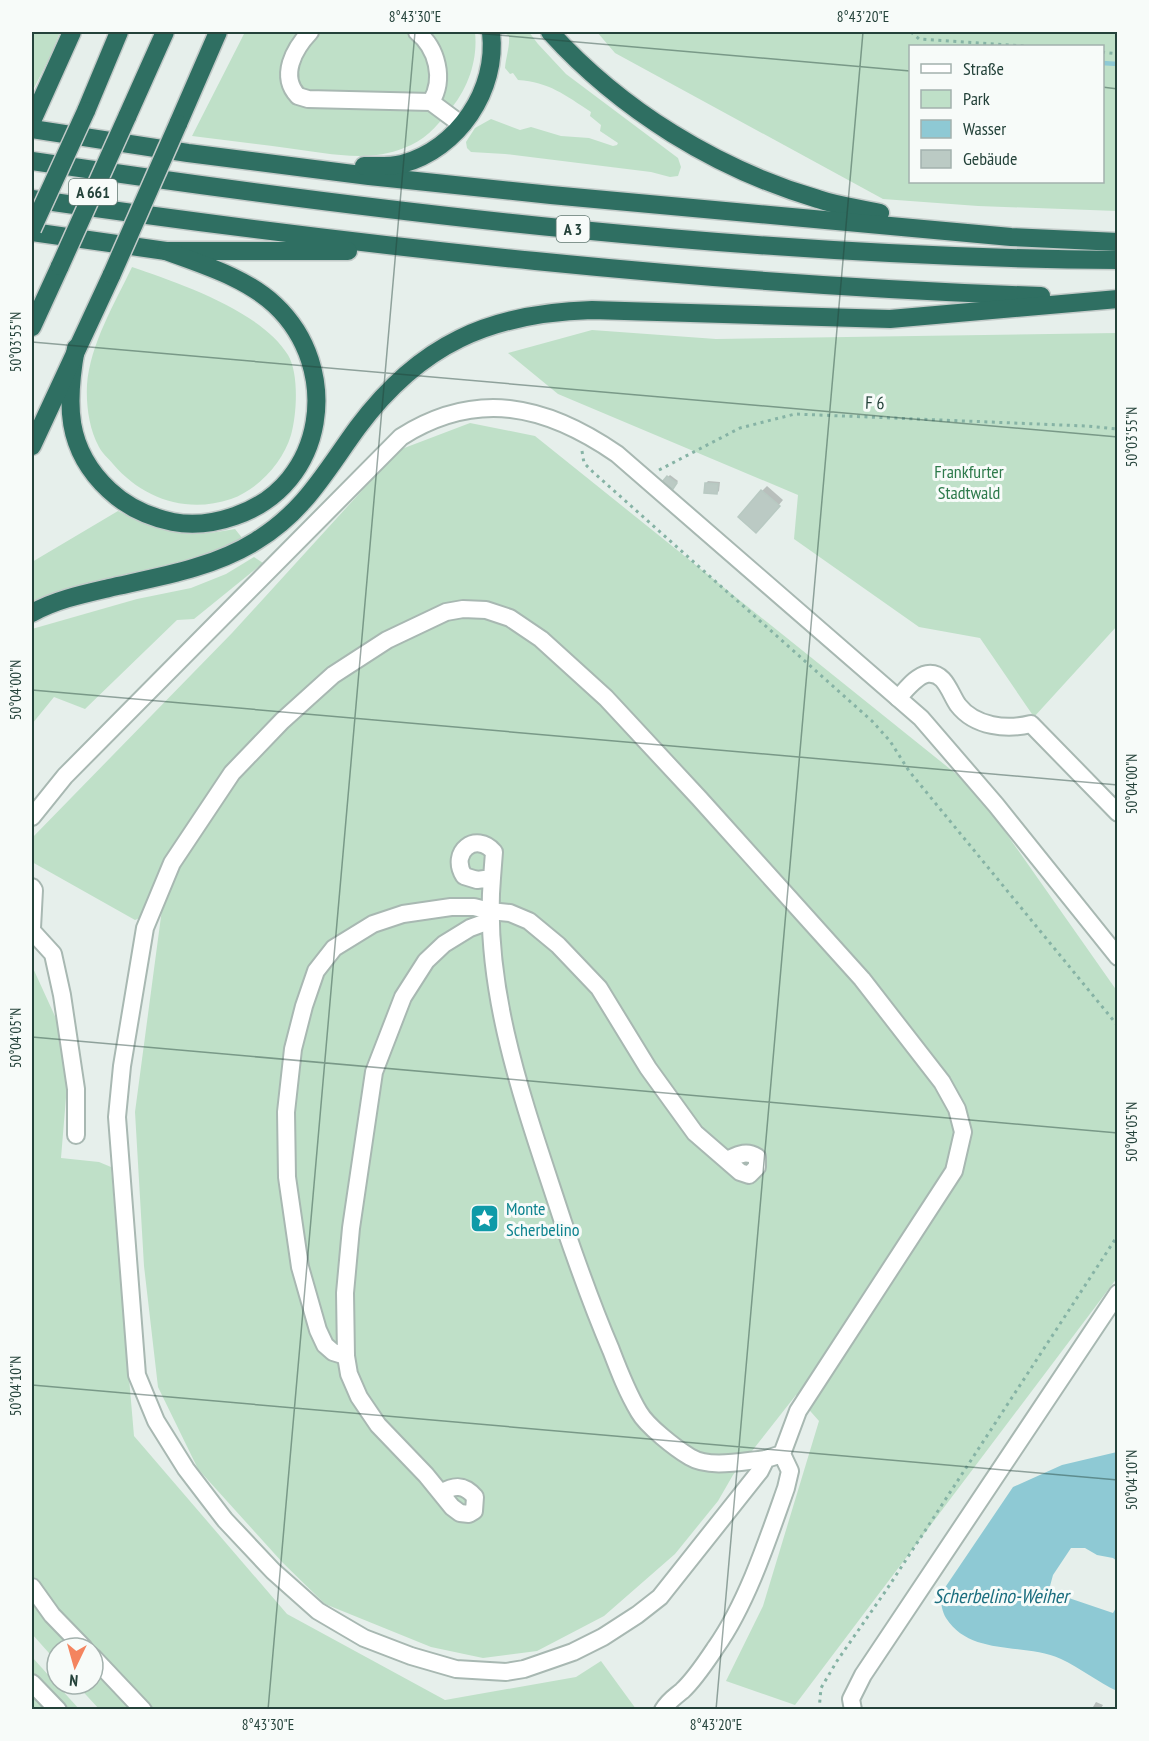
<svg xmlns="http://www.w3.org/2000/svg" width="1149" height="1741" viewBox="0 0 1149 1741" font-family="'PT Sans Narrow',sans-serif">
	<rect width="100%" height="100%" fill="#e6efeb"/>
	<g fill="#bfe0c8" fill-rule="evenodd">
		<path d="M32,32H60L52,53L32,92Z"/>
		<path d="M245,32H475C478,60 468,89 449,111C436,127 424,141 404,148C368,163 325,153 287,148C255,144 224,140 192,136Z"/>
		<path d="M503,32H529L538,44L566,74L678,158L681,167L678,176L670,177L651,172L505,154L471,152L467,148L466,142L475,128L491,119L520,130L531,127L561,136L589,138L613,146L617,145L618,143L600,131L601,125L590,116L591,112C565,95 549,82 518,80L513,73L510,74L505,68C506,57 510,46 509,36Z"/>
		<path d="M597,32H1117V211L978,206L883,199L615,53ZM910,46H1102V182H910Z"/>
		<path d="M132,267C179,283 261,311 288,355C299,373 297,414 291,435C283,462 259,489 231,499C187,514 143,499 113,464C109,459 102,453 99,447C89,429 86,405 87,385C90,344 115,303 132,267Z"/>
		<path d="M592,330L716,339L1117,333V626L1034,717L980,638L919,627L794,539L798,495L558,394L508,353Z"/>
		<path d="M470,423L535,436L975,789L1117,991V1278L795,1705L726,1681L763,1606L819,1421L796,1395L733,1475L718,1501L675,1554L604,1616L537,1651L483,1658L431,1647L325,1604L282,1562L198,1469L158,1387L144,1266L135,1112L162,909L135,920L32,862V838L232,633L399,450Z"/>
		<path d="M118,511C159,533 190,538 235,529L243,539L218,550L176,563L83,585L32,605V562Z"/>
		<path d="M254,557L263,563L194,619L177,620L85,709L54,697L32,724V629L137,599L191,588L226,574Z"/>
		<path d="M32,966L70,1049L61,1158L99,1162L111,1167L134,1436L287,1614L445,1700L576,1677L601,1661L636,1709H99L76,1684H93V1648H57V1662L32,1634Z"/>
		<path d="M32,1657L79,1709H32Z"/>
	</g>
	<path fill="#8ec9d4" d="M1117,1452V1561L1113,1558L1097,1555L1085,1548H1071L1053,1575L1050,1586L1057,1594L1113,1613L1117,1606V1691C1098,1682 1080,1668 1061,1659C1023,1642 971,1657 946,1618C942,1612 941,1602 940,1595L1013,1487L1062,1465Z"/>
	<g fill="#0003">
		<path d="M670,475L678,481L675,485L668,477Z"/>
		<path d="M708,481L720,482L719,491L717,493L706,483Z"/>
		<path d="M767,486L783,500L761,526L762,491Z"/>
		<path d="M1096,1702L1103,1705L1100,1710L1093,1707Z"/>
	</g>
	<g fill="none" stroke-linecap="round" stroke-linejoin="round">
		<path stroke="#8ec9d4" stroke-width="4.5" d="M1102,63L1118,64"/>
	</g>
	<g fill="#bbcac4" stroke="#b8c9c2" stroke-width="1.5">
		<path d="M667,476L677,483L673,489L662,482Z"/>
		<path d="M705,483L718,484L717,494L704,493Z"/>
		<path d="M761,490L780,506L756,533L738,517Z"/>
	</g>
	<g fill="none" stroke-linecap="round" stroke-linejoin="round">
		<defs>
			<g id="minor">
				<path d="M310,32C294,49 279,76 298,96L308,99L431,102L462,125"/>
				<path d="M417,32C437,48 445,79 431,102"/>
				<path d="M898,698C906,690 916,676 927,674C945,671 950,694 958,705C975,727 1007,730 1031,724L1118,813"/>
				<path d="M32,817L65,776L401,437C477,389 546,405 617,454L921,718L996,805L1118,957"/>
				<path d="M492,878L494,852C476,831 449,852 464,876L477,880L492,878C482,994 528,1114 563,1222C578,1266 593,1308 611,1350C619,1371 627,1392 639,1412C647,1426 675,1448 690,1457C710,1469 743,1461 766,1459"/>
				<path d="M32,887L34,890L32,928"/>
				<path d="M32,931L53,954L62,995L76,1089V1135"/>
				<path d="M346,1356L333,1352L325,1345L318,1330L300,1267L287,1177L286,1112L293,1049L304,1006L316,971L334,948L373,924L403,914L451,907H474L490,911L510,913L529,921L558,945L599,988L648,1068L695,1133L740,1172L749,1175L757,1167V1157C746,1150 738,1155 727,1160"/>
				<path d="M441,1493C454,1485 464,1484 475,1497L474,1511L469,1514L460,1513L452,1507L426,1475L378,1425L359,1397L349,1374L346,1356L345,1293L351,1228L374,1072L403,997L426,961L444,944L470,928L489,921"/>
				<path d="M32,1587L52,1615L84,1648"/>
				<path d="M93,1657L143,1710"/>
				<path d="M32,1683L58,1710"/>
				<path d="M663,1710C669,1700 675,1697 682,1691C695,1679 706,1662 716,1647C747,1603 768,1539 786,1488L790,1471L782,1454L798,1411L954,1171L963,1132L957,1109L942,1082L862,979L699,798L606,698L541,639L510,618L486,610L463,609L446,612L387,640L333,675L282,721L232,773L172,863L145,928L122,1066L117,1117L137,1375L156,1421L186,1469L225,1520L273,1571L318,1611L364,1638L411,1656L456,1669L506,1672L524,1669L573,1652L603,1637L637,1615L660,1597L760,1471L766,1459L782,1454"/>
				<path d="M853,1710L851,1699L863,1675L1118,1293"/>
			</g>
			<g id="highway">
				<path d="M550,32C621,110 716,169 818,199C838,206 859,208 880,213"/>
				<path d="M86,111L119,32"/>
				<path d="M127,117L165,32"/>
				<path d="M32,121L72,32"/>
				<path d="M178,124L218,32"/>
				<path d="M32,129L188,153L369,176L551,195L1011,237L1118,242"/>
				<path d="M32,161C391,214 753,257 1118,260"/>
				<path d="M364,166C377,166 390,167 402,164C458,149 498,90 491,32"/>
				<path d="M32,199C367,247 703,284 1041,296"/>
				<path d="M32,232L166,251H348"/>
				<path d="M32,327L60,266"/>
				<path d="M76,348C66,403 65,449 109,490C127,507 149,517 173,522C194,526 215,523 235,516C327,485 342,368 275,305C245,277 203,265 166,251"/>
				<path d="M32,446L112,274"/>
				<path d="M32,613C55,600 83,594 109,588C158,577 213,568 256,541C305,511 325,472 358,427C420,344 490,313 592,310L890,319L1118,299"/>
			</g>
		</defs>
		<use href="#minor" stroke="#a8b8b2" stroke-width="20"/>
		<use href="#highway" stroke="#c2cac8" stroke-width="21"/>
		<g stroke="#86b3a5" stroke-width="3" stroke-dasharray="3 4.5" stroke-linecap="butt">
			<path d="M911,32L919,39L1024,46"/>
			<path d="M1102,52L1118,54"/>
			<path d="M582,451L584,463L593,472L872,721L890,741L909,771L1118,1026"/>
			<path d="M659,470L740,428L795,414L1086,426L1118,429"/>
			<path d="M819,1710L821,1688L837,1661L887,1589L1118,1235"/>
		</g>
		<use href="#minor" stroke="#fff" stroke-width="16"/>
		<use href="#highway" stroke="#2f6f62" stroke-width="18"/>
		<defs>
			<g id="highway-bridge">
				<path d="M32,229L86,111"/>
				<path d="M60,266L127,117"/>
				<path d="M112,274L178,124"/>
			</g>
		</defs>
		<use href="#highway-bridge" stroke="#c2cac8" stroke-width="21" stroke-linecap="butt"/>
		<use href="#highway-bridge" stroke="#2f6f62" stroke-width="18"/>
	</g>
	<path fill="none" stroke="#24423a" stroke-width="1.5" stroke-opacity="0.45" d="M463,32L910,71M1102,87L1118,89M32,342L1118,437M32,690L1118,785M32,1037L1118,1133M32,1385L1118,1480M268,1710L415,32M716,1710L863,32"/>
	<defs>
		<symbol id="sight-square" viewBox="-11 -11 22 22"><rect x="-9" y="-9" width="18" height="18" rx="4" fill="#0f9aa8" stroke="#f7fbf9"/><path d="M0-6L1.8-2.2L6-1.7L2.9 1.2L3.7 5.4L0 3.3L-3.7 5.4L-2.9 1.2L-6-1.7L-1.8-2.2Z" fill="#fff"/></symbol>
	</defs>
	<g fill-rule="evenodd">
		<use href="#sight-square" x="468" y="1202" width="33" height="33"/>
	</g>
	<g text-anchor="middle" stroke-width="6" stroke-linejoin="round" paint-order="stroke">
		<g fill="#f7fbf9" stroke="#637a73" stroke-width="1.5">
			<rect x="69" y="179" width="48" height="26" rx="4.5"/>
			<rect x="556.5" y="216" width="33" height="26" rx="4.5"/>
		</g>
		<g font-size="16" font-weight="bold" fill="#24423a">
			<text x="93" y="198">A 661</text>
			<text x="573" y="235">A 3</text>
		</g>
		<g font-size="18" fill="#24423a" stroke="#f7fbf9">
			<text transform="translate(875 403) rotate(2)" y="6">F 6</text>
		</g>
		<g font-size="18" fill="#2d7a4b" stroke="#f7fbf9">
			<text x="969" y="478">Frankfurter<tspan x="969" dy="21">Stadtwald</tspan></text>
		</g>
		<g font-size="18" fill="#0d838f" stroke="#f7fbf9" text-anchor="start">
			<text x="506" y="1215">Monte<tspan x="506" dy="21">Scherbelino</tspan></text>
		</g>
		<g font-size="20" font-style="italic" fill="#1c6f80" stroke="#f7fbf9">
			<text x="1001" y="1603">Scherbelino-Weiher</text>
		</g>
	</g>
	<rect width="1149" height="1741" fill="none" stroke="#f7fbf9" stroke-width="66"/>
	<rect x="909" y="45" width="195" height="138" fill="#f7fbf9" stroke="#a3b1ad" stroke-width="1.5"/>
	<rect x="921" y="64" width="30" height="9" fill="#ffffff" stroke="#a3b1ad" stroke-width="1.5"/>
	<text x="963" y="75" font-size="18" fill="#24423a">Straße</text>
	<rect x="921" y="90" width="30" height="18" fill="#bfe0c8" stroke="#a3b1ad" stroke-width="1.5"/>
	<text x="963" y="105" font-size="18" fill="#24423a">Park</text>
	<rect x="921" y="120" width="30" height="18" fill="#8ec9d4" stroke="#a3b1ad" stroke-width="1.5"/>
	<text x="963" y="135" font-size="18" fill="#24423a">Wasser</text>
	<rect x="921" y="150" width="30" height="18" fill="#bbcac4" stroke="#a3b1ad" stroke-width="1.5"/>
	<text x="963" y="165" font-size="18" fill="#24423a">Gebäude</text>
	<g transform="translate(75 1666) rotate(185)"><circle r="28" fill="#f7fbf9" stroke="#a3b1ad" stroke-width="1.5"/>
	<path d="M0-4.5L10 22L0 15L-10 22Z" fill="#f4845f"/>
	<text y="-9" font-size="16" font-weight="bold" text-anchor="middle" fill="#24423a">N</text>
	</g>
	<rect x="33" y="33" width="1083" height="1675" fill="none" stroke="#24423a" stroke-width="2"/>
	<g font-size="15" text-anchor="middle" fill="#24423a">
		<text x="415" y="22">8°43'30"E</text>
		<text x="863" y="22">8°43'20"E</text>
		<text transform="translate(16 342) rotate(-90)" y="5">50°03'55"N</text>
		<text transform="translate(1132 437) rotate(-90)" y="5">50°03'55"N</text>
		<text transform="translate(16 690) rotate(-90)" y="5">50°04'00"N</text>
		<text transform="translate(1132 784) rotate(-90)" y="5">50°04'00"N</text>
		<text transform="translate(16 1038) rotate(-90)" y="5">50°04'05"N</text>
		<text transform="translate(1132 1132) rotate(-90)" y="5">50°04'05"N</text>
		<text transform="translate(16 1386) rotate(-90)" y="5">50°04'10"N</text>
		<text transform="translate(1132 1480) rotate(-90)" y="5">50°04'10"N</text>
		<text x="268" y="1730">8°43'30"E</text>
		<text x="716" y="1730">8°43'20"E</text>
	</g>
</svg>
